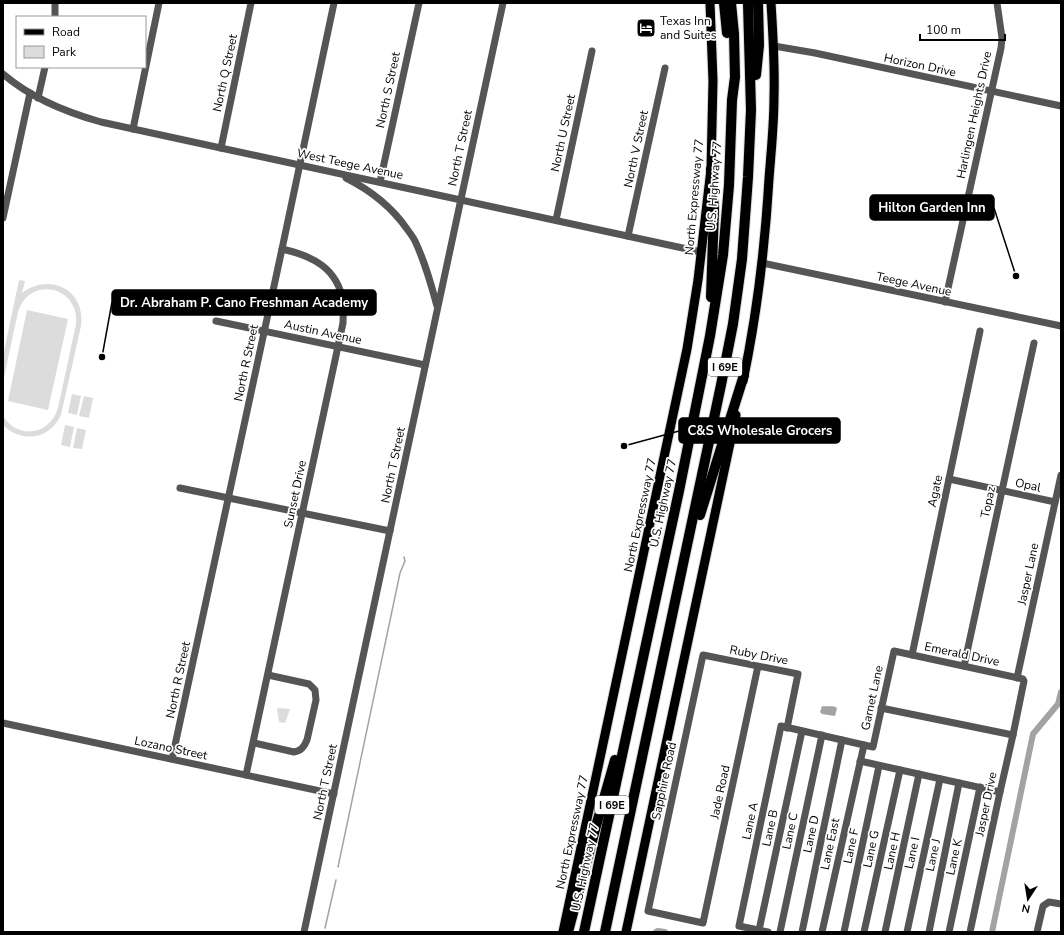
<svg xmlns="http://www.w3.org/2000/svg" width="1064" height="935" viewBox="0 0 1064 935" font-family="'Nunito Sans',sans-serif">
	<rect width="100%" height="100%" fill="#fff"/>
	<g fill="#dcdcdc">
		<path d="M19,280L25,281L22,293C50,272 86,290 81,326L61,415C50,439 23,444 3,425V416C18,440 50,435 58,408L76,324C80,286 29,275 18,312L3,382V356Z"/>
		<path d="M27,310L68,319L48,410L8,401Z"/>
		<path d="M72,394L81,396L77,415L68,413Z"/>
		<path d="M84,396L93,398L89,418L79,416Z"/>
		<path d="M65,425L74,427L70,447L61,445Z"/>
		<path d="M77,428L86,430L82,449L73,448Z"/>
		<path d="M278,708L290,709L285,723L279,722L277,709Z"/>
	</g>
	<path fill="#a3a3a3" d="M822,706C827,707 833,705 837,708L835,716L822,714L820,712Z"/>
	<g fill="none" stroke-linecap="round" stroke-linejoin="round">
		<g stroke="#a3a3a3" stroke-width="1.5">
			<path d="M338,867L400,573L405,561L404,557"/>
			<path d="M325,928L336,880"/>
		</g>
		<g stroke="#a3a3a3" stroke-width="6">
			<path d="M656,932L658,931L665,932"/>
			<path d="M992,932L1033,734L1058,704L1061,692"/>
		</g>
		<defs>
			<g id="major">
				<path d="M743,381C757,314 765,247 769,179C771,152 774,125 774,97C775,66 773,34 771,3"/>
				<path d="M563,932L687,349L698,280L711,169L713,81L710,3"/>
				<path d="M626,932L736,415"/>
			</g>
			<g id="highway">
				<path d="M724,3L727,33"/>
				<path d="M756,75L759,45L758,3"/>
				<path d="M711,297L714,210L711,169"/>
				<path d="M700,515L744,375"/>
				<path d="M568,932L596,826L615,760"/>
				<path d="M584,932L679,491L710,336L723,255L729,185L732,100L735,77L734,34L731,3"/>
				<path d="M605,932L721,385L733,324L742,259L748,177L751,110L748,3"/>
			</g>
		</defs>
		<use href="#major" stroke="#dbdbdb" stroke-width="11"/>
		<use href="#highway" stroke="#dbdbdb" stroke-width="12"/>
		<g stroke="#555" stroke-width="7">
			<path d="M55,17V3"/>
			<path d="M774,46L815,53L1061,106"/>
			<path d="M3,74C31,98 65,112 101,122L701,252"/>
			<path d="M38,98L45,67"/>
			<path d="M133,129L159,3"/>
			<path d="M221,148L251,3"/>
			<path d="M346,178C370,190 391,206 407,229C410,233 413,237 415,241C425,262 431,284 437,306"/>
			<path d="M380,182L419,3"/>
			<path d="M3,218L30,93"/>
			<path d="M556,220L592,51"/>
			<path d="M628,236L665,68"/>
			<path d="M762,263L1061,326"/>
			<path d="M945,302L1001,48L1002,38L997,3"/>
			<path d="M216,321L425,365"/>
			<path d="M949,479L1055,502"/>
			<path d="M180,488L390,531"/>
			<path d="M912,655L980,331"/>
			<path d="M758,666L703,923L648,911L703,655L798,674L787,728"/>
			<path d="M964,666L1034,343"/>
			<path d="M1017,678L1061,475"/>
			<path d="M881,708L1013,735"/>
			<path d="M3,723L334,794"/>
			<path d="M254,743L294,752C301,751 304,747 307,740L316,700L315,690L309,684L268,675"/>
			<path d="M172,759L282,249L334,3"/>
			<path d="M860,761L1000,792"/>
			<path d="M246,775L343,323C343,316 344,308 343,301C337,268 313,256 282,249"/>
			<path d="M759,930L802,731"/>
			<path d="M304,932L503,3"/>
			<path d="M768,932L739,926L781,726L864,745"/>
			<path d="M780,932L822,735"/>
			<path d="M802,932L842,740"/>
			<path d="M822,932L864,745L873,747L894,651L1023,679L1024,681L1013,735L1000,792L970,932"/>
			<path d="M844,932L879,766"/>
			<path d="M864,932L900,770"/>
			<path d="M885,932L919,774"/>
			<path d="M907,932L940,779"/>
			<path d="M929,932L959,783"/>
			<path d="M949,932L980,787"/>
			<path d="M1037,932L1043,906L1049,902L1061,904"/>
		</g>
		<use href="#major" stroke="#000" stroke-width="9"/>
		<use href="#highway" stroke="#000" stroke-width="10"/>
	</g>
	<defs>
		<symbol id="hotel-square" viewBox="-11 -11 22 22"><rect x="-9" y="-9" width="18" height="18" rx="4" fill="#000" stroke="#fff"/><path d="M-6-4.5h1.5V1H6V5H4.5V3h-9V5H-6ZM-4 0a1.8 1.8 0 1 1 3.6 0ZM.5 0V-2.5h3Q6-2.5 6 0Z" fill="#fff"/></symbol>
	</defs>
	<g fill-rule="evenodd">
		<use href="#hotel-square" x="635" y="17" width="22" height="22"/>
	</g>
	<g text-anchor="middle" stroke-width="3.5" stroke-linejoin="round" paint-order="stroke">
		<g fill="#fff" stroke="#4c4c4c" stroke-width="1">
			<rect x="708" y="358" width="34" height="18" rx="3"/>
			<rect x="595" y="796" width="34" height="18" rx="3"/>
		</g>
		<g font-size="11" font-weight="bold" fill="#000">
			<text x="725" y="371">I 69E</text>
			<text x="612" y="809">I 69E</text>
		</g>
		<g font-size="12" fill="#000" stroke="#fff" text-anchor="start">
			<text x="660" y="25">Texas Inn<tspan x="660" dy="14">and Suites</tspan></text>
		</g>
		<g font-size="12" fill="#000" stroke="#fff">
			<text transform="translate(920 65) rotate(12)" y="4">Horizon Drive</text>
			<text transform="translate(225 73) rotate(-78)" y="4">North Q Street</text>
			<text transform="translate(388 90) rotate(-78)" y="4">North S Street</text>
			<text transform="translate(974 115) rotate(-78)" y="4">Harlingen Heights Drive</text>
			<text transform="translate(563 133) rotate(-78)" y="4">North U Street</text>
			<text transform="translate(460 148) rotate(-78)" y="4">North T Street</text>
			<text transform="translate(636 149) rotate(-78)" y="4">North V Street</text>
			<text transform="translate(350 164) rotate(12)" y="4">West Teege Avenue</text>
			<text transform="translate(714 186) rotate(-86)" y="4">U.S. Highway 77</text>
			<text transform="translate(694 197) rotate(-85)" y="4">North Expressway 77</text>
			<text transform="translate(914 284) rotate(12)" y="4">Teege Avenue</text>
			<text transform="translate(323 332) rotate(12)" y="4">Austin Avenue</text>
			<text transform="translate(246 363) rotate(-78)" y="4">North R Street</text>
			<text transform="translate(393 465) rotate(-78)" y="4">North T Street</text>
			<text transform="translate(1028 485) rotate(12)" y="4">Opal</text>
			<text transform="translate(935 491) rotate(-78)" y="4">Agate</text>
			<text transform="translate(295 494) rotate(-78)" y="4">Sunset Drive</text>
			<text transform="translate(988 502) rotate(-78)" y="4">Topaz</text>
			<text transform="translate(663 503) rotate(-78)" y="4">U.S. Highway 77</text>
			<text transform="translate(640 515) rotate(-78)" y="4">North Expressway 77</text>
			<text transform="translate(1028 574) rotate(-78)" y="4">Jasper Lane</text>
			<text transform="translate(962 654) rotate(12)" y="4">Emerald Drive</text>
			<text transform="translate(759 655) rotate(11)" y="4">Ruby Drive</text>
			<text transform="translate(178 680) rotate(-78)" y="4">North R Street</text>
			<text transform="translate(872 698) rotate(-78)" y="4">Garnet Lane</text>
			<text transform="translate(171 748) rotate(12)" y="4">Lozano Street</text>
			<text transform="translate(664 781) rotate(-78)" y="4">Sapphire Road</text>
			<text transform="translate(325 782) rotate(-78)" y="4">North T Street</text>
			<text transform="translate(720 792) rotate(-78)" y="4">Jade Road</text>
			<text transform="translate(986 804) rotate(-78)" y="4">Jasper Drive</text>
			<text transform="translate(750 821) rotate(-78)" y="4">Lane A</text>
			<text transform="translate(770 828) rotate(-78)" y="4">Lane B</text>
			<text transform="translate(790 831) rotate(-78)" y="4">Lane C</text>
			<text transform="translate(572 832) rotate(-78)" y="4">North Expressway 77</text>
			<text transform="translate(811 834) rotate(-78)" y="4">Lane D</text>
			<text transform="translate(830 844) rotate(-78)" y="4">Lane East</text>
			<text transform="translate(851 846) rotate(-78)" y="4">Lane F</text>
			<text transform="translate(871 849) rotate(-78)" y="4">Lane G</text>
			<text transform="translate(892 851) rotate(-78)" y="4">Lane H</text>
			<text transform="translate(912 853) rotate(-78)" y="4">Lane I</text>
			<text transform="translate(933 855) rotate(-78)" y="4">Lane J</text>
			<text transform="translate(954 857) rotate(-78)" y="4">Lane K</text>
			<text transform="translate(585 867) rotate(-78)" y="4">U.S. Highway 77</text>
		</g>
	</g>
	<path fill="none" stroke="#000" stroke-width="1.5" d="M1016 276L994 208M102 357L112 302M624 446L679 431"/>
	<g fill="#000" stroke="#fff" stroke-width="1.5">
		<circle cx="1016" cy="276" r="4"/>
		<circle cx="102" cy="357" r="4"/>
		<circle cx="624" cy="446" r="4"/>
	</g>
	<g fill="#000" stroke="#000" stroke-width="1.5">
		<rect x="870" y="195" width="124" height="25" rx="4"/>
		<rect x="112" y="290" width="264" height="25" rx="4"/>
		<rect x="679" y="418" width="161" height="25" rx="4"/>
	</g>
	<g font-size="13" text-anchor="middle" font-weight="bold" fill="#fff">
		<text x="932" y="212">Hilton Garden Inn</text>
		<text x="244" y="307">Dr. Abraham P. Cano Freshman Academy</text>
		<text x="760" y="435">C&amp;S Wholesale Grocers</text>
	</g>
	<rect width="1064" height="935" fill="none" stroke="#000000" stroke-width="8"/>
	<rect x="16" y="16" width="130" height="52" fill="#ffffff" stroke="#999999"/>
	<rect x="24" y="29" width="20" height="6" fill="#000000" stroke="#999999"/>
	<text x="52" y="36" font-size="12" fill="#000000">Road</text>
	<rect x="24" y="46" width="20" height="12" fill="#dcdcdc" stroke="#999999"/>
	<text x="52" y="56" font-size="12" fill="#000000">Park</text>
	<g transform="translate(1028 899) rotate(192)" stroke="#ffffff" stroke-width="3" paint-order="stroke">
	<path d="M0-3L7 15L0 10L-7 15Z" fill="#000000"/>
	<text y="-6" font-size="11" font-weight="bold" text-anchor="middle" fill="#000000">N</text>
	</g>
	<path d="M920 34v6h85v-6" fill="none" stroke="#000000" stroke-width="2"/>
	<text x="926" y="34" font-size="12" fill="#000000" stroke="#ffffff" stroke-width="3" paint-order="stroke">100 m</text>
</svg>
